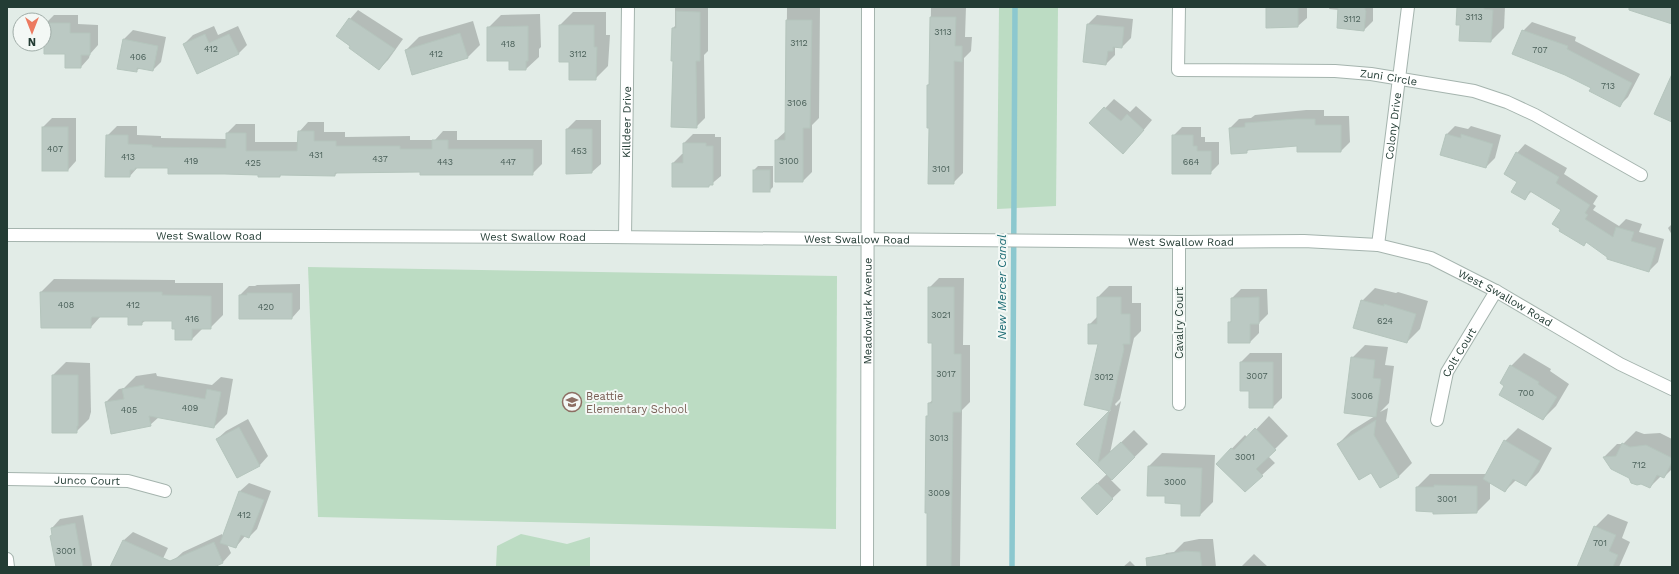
<svg xmlns="http://www.w3.org/2000/svg" width="1679" height="574" viewBox="0 0 1679 574" font-family="'Work Sans',sans-serif">
	<rect width="100%" height="100%" fill="#e2ece7"/>
	<g fill="#bcdcc3">
		<path d="M999,7H1058L1056,206L997,209Z"/>
		<path d="M308,267L837,276L836,529L318,517Z"/>
		<path d="M521,534L567,544L590,537V567H496L497,546Z"/>
	</g>
	<g fill="#0003">
		<path d="M675,7H708V51L704,55L705,118L696,127L674,60L673,28L675,26Z"/>
		<path d="M787,7H820L819,118L812,125V172L803,181L776,140L786,131Z"/>
		<path d="M931,7H966L965,37H972L971,51L964,58L963,173L953,183L930,127L928,85L930,83Z"/>
		<path d="M1267,7H1307V18L1298,26Z"/>
		<path d="M1330,7H1373V21L1364,30L1338,27L1339,10L1329,9Z"/>
		<path d="M1458,7H1505L1504,28L1491,41L1461,24Z"/>
		<path d="M358,10L403,39L388,60L379,69L337,36L350,19Z"/>
		<path d="M573,12H606V35H610L608,66L595,79L570,61L560,25Z"/>
		<path d="M540,14L541,47L539,49V57L526,69L510,60L488,28L501,15Z"/>
		<path d="M54,15H78V24L98,25V45L90,54L89,58L81,67L66,53L45,24Z"/>
		<path d="M1097,15L1133,19L1131,38L1122,47H1115V55L1106,64L1088,24Z"/>
		<path d="M473,21L480,45L467,58L406,50L419,37Z"/>
		<path d="M1532,22L1576,37L1575,41L1640,74L1628,97L1619,106L1592,88L1523,31Z"/>
		<path d="M214,26L218,35L238,26L247,45L238,54L184,44L193,35Z"/>
		<path d="M133,30L166,37L161,62L153,70L140,68L136,71L124,39Z"/>
		<path d="M1114,99L1130,112L1136,106L1152,120L1132,144L1091,123Z"/>
		<path d="M1306,110H1324V116H1349L1350,142L1341,151L1298,145L1250,149L1246,152L1230,128L1239,119L1251,118L1255,115Z"/>
		<path d="M52,118H76V161L68,170H43V127Z"/>
		<path d="M576,120H601V164L592,172L567,129Z"/>
		<path d="M308,122H324V132H345V137L410,136V140H435L443,131H457V140H542V164L532,174L421,171L338,172L335,175L282,174L280,176H259V174L169,167H138L130,176L107,136L117,126H137V135L161,136V138L227,139V133L236,124H255V142H298L299,132Z"/>
		<path d="M1455,126L1468,129L1471,126L1501,135L1495,158L1486,167L1447,134Z"/>
		<path d="M1182,127H1201V137H1205V142H1219V164L1210,173L1173,136Z"/>
		<path d="M693,134H715V137H721V176L709,186H673V163L682,154H684V143Z"/>
		<path d="M1525,144L1567,168L1564,174L1598,196L1593,204L1596,206L1593,210L1619,226L1626,219L1642,224L1639,232L1664,239L1658,262L1649,271L1609,256L1587,241L1584,245L1563,209L1532,191L1524,199L1519,181L1517,153Z"/>
		<path d="M758,166H773V187L769,191L754,170Z"/>
		<path d="M1672,224V235L1668,228Z"/>
		<path d="M939,278H964L963,345H970V402L962,410L960,567H928L927,417L929,414V403L933,400V342L929,288Z"/>
		<path d="M54,279L175,280V283H223V315L210,328H203L192,339L176,328L173,320H146L141,324L129,316H101L91,327L41,292Z"/>
		<path d="M300,284V309L292,318L240,295L249,286H255L257,285Z"/>
		<path d="M1109,286H1132V303H1141V331L1134,338L1120,399L1115,404L1116,406L1121,401L1110,453L1134,430L1148,444L1111,480L1121,490L1097,513L1082,498L1107,474L1078,444L1111,410L1085,405L1100,342L1089,325L1098,316V297Z"/>
		<path d="M1375,288L1396,293L1398,292L1428,301L1420,329L1407,342L1362,301Z"/>
		<path d="M1241,289H1267L1268,314L1259,323V333L1250,342L1229,323L1232,320V298Z"/>
		<path d="M1365,345L1388,347L1385,365L1394,366L1389,403L1380,412L1388,408L1386,421L1412,463L1399,476L1381,487L1371,472L1338,444L1351,431L1375,416L1352,358Z"/>
		<path d="M1250,353H1282V398L1273,407L1241,362Z"/>
		<path d="M1524,353L1551,369L1550,371L1569,384L1556,406L1543,419L1505,385L1511,366Z"/>
		<path d="M66,362L90,363L91,412L89,419L76,432L53,375Z"/>
		<path d="M156,373L157,376L212,385L221,377L233,379L227,414L214,427L159,417L150,425L106,402L119,389L124,388L136,376Z"/>
		<path d="M1269,416L1288,436L1268,456L1275,463L1262,475L1217,464L1245,435L1248,438Z"/>
		<path d="M248,419L268,456L260,465L238,477L217,439L226,431Z"/>
		<path d="M1518,428L1552,448L1539,472L1526,485L1516,480L1505,491L1490,482V499L1477,512L1417,487L1430,474H1487L1505,441Z"/>
		<path d="M1636,431L1644,434L1660,433L1672,439V469L1664,477L1661,476L1650,487L1611,468L1604,457L1617,444H1623Z"/>
		<path d="M1162,453L1215,455L1213,502L1200,515L1182,503L1166,495L1149,466Z"/>
		<path d="M249,483L271,491L257,529L249,537L245,536L236,547L227,544L231,553L223,562L212,567H177L174,560L183,552L222,534L223,536L240,491Z"/>
		<path d="M1608,514L1628,522L1622,538L1630,542L1619,567H1578L1595,527Z"/>
		<path d="M83,515L92,565L91,567H57L52,528L60,519Z"/>
		<path d="M133,532L168,548L159,567H112L124,540Z"/>
		<path d="M1199,539H1213L1216,567H1153L1166,553L1174,552L1184,542Z"/>
		<path d="M1254,554L1268,567H1241Z"/>
		<path d="M1130,561L1136,567H1123Z"/>
	</g>
	<g fill="none" stroke-linecap="round" stroke-linejoin="round">
		<path stroke="#8cc8cf" stroke-width="5.5" d="M1012,567L1015,7"/>
	</g>
	<g fill="#bbc9c3" stroke="#b5c5bd">
		<path d="M1266,7H1298V27L1266,28Z"/>
		<path d="M1338,7H1365V10L1366,11L1364,31L1337,28Z"/>
		<path d="M1457,7H1484V9L1493,10L1491,42L1459,41L1460,25H1456Z"/>
		<path d="M1629,7H1672V24L1629,10Z"/>
		<path d="M676,11L700,12V61H696L697,128L671,127L673,61H671L672,28H676Z"/>
		<path d="M930,17H956L955,46H962V62L954,61V184H928L929,128H927V85H929Z"/>
		<path d="M349,18L395,49L379,70L349,48L350,46L336,36Z"/>
		<path d="M786,20H812L810,128H803V182H775V140H785Z"/>
		<path d="M44,23H70V33H90V55H81V68H65V54H44Z"/>
		<path d="M1087,24L1124,27L1122,48L1113,47V51H1108L1106,65L1083,62Z"/>
		<path d="M559,25H594V47H597L596,80H569V62H559Z"/>
		<path d="M528,26V61H526V70H509V61H487V27Z"/>
		<path d="M1522,30L1568,46L1567,49L1632,83L1620,107L1589,91L1591,88L1565,75L1512,54Z"/>
		<path d="M460,33L468,58L412,75L405,50Z"/>
		<path d="M205,34L209,43L229,34L239,54L197,74L183,44Z"/>
		<path d="M123,39L158,46L153,71L137,68V72L117,69Z"/>
		<path d="M1672,74V122L1654,114Z"/>
		<path d="M1104,107L1121,121L1127,114L1144,130L1123,154L1089,123Z"/>
		<path d="M1296,119H1315V125H1341V152H1297V146L1247,150V153L1231,154L1229,128L1245,127V123Z"/>
		<rect x="42" y="127" width="26" height="44"/>
		<path d="M566,129H592V173L566,174Z"/>
		<path d="M298,131H314V141H336V146H400V149H432V140H448V149H533V175H420V172L335,173V176L280,175V177H258V175L225,174H168V168H135V170H130V177H105L106,135H128V144L152,145V147L226,148V133H246V151H297Z"/>
		<path d="M1446,134L1461,138V134L1493,144L1486,168L1440,155Z"/>
		<path d="M1172,135H1193V146H1197V151H1211V174H1172Z"/>
		<path d="M683,143H706V146H713V185H709V187H672V163H683Z"/>
		<path d="M1516,152L1559,177L1556,183L1590,205L1585,213L1588,215L1585,219L1613,237L1616,227L1634,232L1631,241L1656,248L1649,272L1607,259V257L1586,242L1584,246L1559,231L1560,229L1552,224L1561,210L1530,191L1525,200L1511,192L1517,182L1504,174Z"/>
		<rect x="753" y="170" width="17" height="22"/>
		<path d="M928,287H954V354H961V412H953L951,567H927V513H925L926,416H928V403H932V343H928Z"/>
		<path d="M40,292H162V295L211,296V329H192V340H175V329H172V321H142V325H128V317H92L91,319V328H41Z"/>
		<path d="M247,293H292V319H239V295H247Z"/>
		<path d="M1097,297H1121V314H1130V344H1123L1124,349L1110,411L1084,405L1098,344H1088V324H1097Z"/>
		<path d="M1259,297V324H1250V343H1228V322H1231V298Z"/>
		<path d="M1361,300L1384,306V304L1416,314L1407,343L1353,328Z"/>
		<path d="M1351,357L1375,360L1373,378L1381,379L1376,417L1344,413Z"/>
		<path d="M1240,362H1273V408H1249V391H1240Z"/>
		<path d="M1510,365L1539,382L1538,384L1557,397L1543,420L1499,395L1504,386L1500,383Z"/>
		<path d="M52,375H78V426H77V433H52Z"/>
		<path d="M144,385V388L205,399L207,389L221,392L214,428L149,416L151,426L111,434L105,402L124,399L122,389Z"/>
		<path d="M1109,411L1098,463L1121,442L1135,457L1112,480L1076,444Z"/>
		<path d="M1376,420L1374,435L1399,477L1380,488L1371,473L1359,480L1337,444Z"/>
		<path d="M239,427L260,466L237,478L216,439Z"/>
		<path d="M1255,428L1276,450L1256,469L1263,476L1245,492L1216,464L1231,448L1234,450Z"/>
		<path d="M1504,440L1540,461L1526,486L1513,479L1505,492L1483,479Z"/>
		<path d="M1622,443L1630,447L1646,445L1672,458V462L1664,478L1657,475L1650,488L1641,484L1637,485L1631,483L1629,478L1611,469L1603,457L1616,456Z"/>
		<path d="M1148,466L1202,468L1200,516H1181V504L1165,503V496H1147Z"/>
		<path d="M1097,483L1113,499L1097,515L1081,498Z"/>
		<path d="M1434,485L1477,486V513L1433,514V512L1416,511V487H1434Z"/>
		<path d="M239,491L264,500L249,538L241,535L236,548L220,543Z"/>
		<path d="M75,523L83,567H56L50,536L52,535L51,528Z"/>
		<path d="M1594,526L1616,535L1609,551L1618,555L1613,567H1577Z"/>
		<path d="M123,540L170,561L214,542L223,563L214,567H110Z"/>
		<path d="M1185,551L1200,552L1202,567H1147L1146,558Z"/>
	</g>
	<g fill="none" stroke-linecap="round" stroke-linejoin="round">
		<defs>
			<g id="street">
				<path id="s1" d="M1179,7L1178,70L1335,71L1371,74L1474,91L1507,102L1535,115L1641,175"/>
				<path id="s2" d="M7,235L606,237L1179,242L1304,241L1378,245L1431,258L1496,291L1620,364L1672,389"/>
				<path id="s3" d="M625,237L628,7"/>
				<path id="s4" d="M1378,245L1408,7"/>
				<path d="M1179,404V242"/>
				<path id="s5" d="M1437,420L1447,372L1496,291"/>
				<path id="s6" d="M7,479L128,481L165,491"/>
				<path d="M7,559L8,567"/>
				<path id="s7" d="M867,567L868,7"/>
			</g>
		</defs>
		<use href="#street" stroke="#a5b4ae" stroke-width="14"/>
		<use href="#street" stroke="#fff" stroke-width="12"/>
	</g>
	<defs>
		<symbol id="school-ring" viewBox="-11 -11 22 22"><circle r="9.5" fill="#f3f8f5" stroke="#8d6e63" stroke-width="1.5"/><path d="M0-5L7-2L0 1L-7-2ZM-4 1L0 2.5L4 1V4Q0 6-4 4Z" fill="#8d6e63"/></symbol>
	</defs>
	<g fill-rule="evenodd">
		<use href="#school-ring" x="561" y="391" width="22" height="22"/>
	</g>
	<g text-anchor="middle" stroke-width="4" stroke-linejoin="round" paint-order="stroke">
		<g font-size="9" fill="#495f58">
			<text x="1474" y="20">3113</text>
			<text x="1352" y="22">3112</text>
			<text x="943" y="35">3113</text>
			<text x="799" y="46">3112</text>
			<text x="508" y="47">418</text>
			<text x="211" y="52">412</text>
			<text x="1540" y="53">707</text>
			<text x="436" y="57">412</text>
			<text x="578" y="57">3112</text>
			<text x="138" y="60">406</text>
			<text x="1608" y="89">713</text>
			<text x="797" y="106">3106</text>
			<text x="55" y="152">407</text>
			<text x="579" y="154">453</text>
			<text x="316" y="158">431</text>
			<text x="128" y="160">413</text>
			<text x="380" y="162">437</text>
			<text x="191" y="164">419</text>
			<text x="789" y="164">3100</text>
			<text x="445" y="165">443</text>
			<text x="508" y="165">447</text>
			<text x="1191" y="165">664</text>
			<text x="253" y="166">425</text>
			<text x="941" y="172">3101</text>
			<text x="66" y="308">408</text>
			<text x="133" y="308">412</text>
			<text x="266" y="310">420</text>
			<text x="941" y="318">3021</text>
			<text x="192" y="322">416</text>
			<text x="1385" y="324">624</text>
			<text x="946" y="377">3017</text>
			<text x="1257" y="379">3007</text>
			<text x="1104" y="380">3012</text>
			<text x="1526" y="396">700</text>
			<text x="1362" y="399">3006</text>
			<text x="190" y="411">409</text>
			<text x="129" y="413">405</text>
			<text x="939" y="441">3013</text>
			<text x="1245" y="460">3001</text>
			<text x="1639" y="468">712</text>
			<text x="1175" y="485">3000</text>
			<text x="939" y="496">3009</text>
			<text x="1447" y="502">3001</text>
			<text x="244" y="518">412</text>
			<text x="1600" y="546">701</text>
			<text x="66" y="554">3001</text>
		</g>
		<g font-size="11" fill="#233c34" stroke="#f3f8f5">
			<text dy="4" stroke="none"><textPath href="#s1" startOffset="274">Zuni Circle</textPath></text>
			<text dy="4" stroke="none"><textPath href="#s3" startOffset="115">Killdeer Drive</textPath></text>
			<text dy="4" stroke="none"><textPath href="#s4" startOffset="120">Colony Drive</textPath></text>
			<text dy="4" stroke="none"><textPath href="#s2" startOffset="202">West Swallow Road</textPath></text>
			<text dy="4" stroke="none"><textPath href="#s2" startOffset="526">West Swallow Road</textPath></text>
			<text dy="4" stroke="none"><textPath href="#s2" startOffset="850">West Swallow Road</textPath></text>
			<text dy="4" stroke="none"><textPath href="#s2" startOffset="1174">West Swallow Road</textPath></text>
			<text dy="4" stroke="none"><textPath href="#s2" startOffset="1510">West Swallow Road</textPath></text>
			<text dy="4" stroke="none"><textPath href="#s7" startOffset="256">Meadowlark Avenue</textPath></text>
			<text transform="translate(1179 323) rotate(-90)" y="4">Cavalry Court</text>
			<text dy="4" stroke="none"><textPath href="#s5" startOffset="72">Colt Court</textPath></text>
			<text dy="4" stroke="none"><textPath href="#s6" startOffset="80">Junco Court</textPath></text>
		</g>
		<g font-size="11" fill="#785e54" stroke="#f3f8f5" text-anchor="start">
			<text x="586" y="400">Beattie<tspan x="586" dy="13">Elementary School</tspan></text>
		</g>
		<g font-size="12" font-style="italic" fill="#1f6d76" stroke="#f3f8f5">
			<text transform="translate(1002 287) rotate(-90)" y="4">New Mercer Canal</text>
		</g>
	</g>
	<rect width="1679" height="574" fill="none" stroke="#233c34" stroke-width="16"/>
	<g transform="translate(32 32) rotate(180)"><circle r="19" fill="#f3f8f5" stroke="#a0ada8"/>
	<path d="M0-3L7 15L0 10L-7 15Z" fill="#ec7a60"/>
	<text y="-6" font-size="11" font-weight="bold" text-anchor="middle" fill="#233c34">N</text>
	</g>
</svg>
